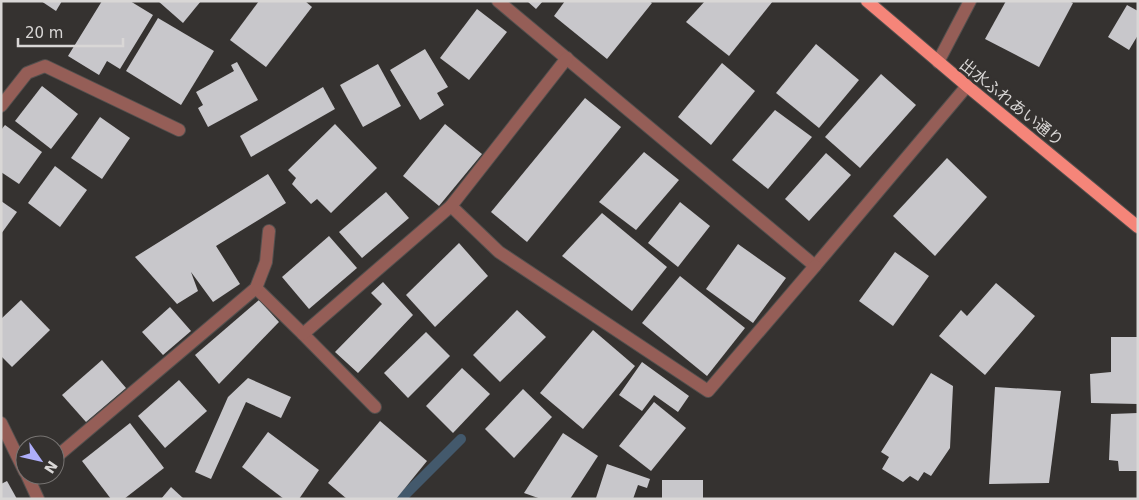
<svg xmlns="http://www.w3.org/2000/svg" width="1139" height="500" viewBox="0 0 1139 500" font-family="'DejaVu Sans','Noto Sans JP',sans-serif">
	<rect width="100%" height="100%" fill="#353230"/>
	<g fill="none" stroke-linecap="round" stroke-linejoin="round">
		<path stroke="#43596c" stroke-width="10" d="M401,499L461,439"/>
	</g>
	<g fill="#c8c7cb">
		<path d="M41,1H62L56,11Z"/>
		<path d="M102,1H130L153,15L120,69L107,61L99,75L68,56Z"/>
		<path d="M158,1H201L183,23Z"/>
		<path d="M259,1H305L312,7L266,67L230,40Z"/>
		<path d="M527,1H543L536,9Z"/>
		<path d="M565,1H649L652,3L607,59L554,16Z"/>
		<path d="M705,1H773L729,56L686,22Z"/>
		<path d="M1006,1H1069L1073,3L1039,67L985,39Z"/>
		<path d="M1127,5L1138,11V35L1129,50L1108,37Z"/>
		<path d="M477,9L507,32L469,80L440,58Z"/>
		<path d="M158,18L214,51L181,105L126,71Z"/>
		<path d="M816,44L859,80L819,128L776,93Z"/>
		<path d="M425,49L448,87L437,93L444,105L420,120L390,70Z"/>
		<path d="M237,62L258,100L208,127L198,108L203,105L196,92L234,71L231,65Z"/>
		<path d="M722,63L755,91L711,145L678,117Z"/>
		<path d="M378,64L401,106L363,127L340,85Z"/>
		<path d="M881,74L916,105L860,168L825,137Z"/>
		<path d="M42,86L78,114L51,149L15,121Z"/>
		<path d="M323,87L335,109L251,157L240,136Z"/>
		<path d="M585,98L621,127L527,242L491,212Z"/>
		<path d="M775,110L812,137L768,189L732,160Z"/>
		<path d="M100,117L130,138L102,179L71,158Z"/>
		<path d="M335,124L377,168L331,213L317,199L311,204L292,184L296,178L288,170Z"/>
		<path d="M445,124L482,154L439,206L403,176Z"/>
		<path d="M5,125L42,152L19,184L1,172V130Z"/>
		<path d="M644,152L679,180L636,230L599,202Z"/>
		<path d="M826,153L851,175L809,221L785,199Z"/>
		<path d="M947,158L987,197L935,256L893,216Z"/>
		<path d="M55,166L87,190L60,227L28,203Z"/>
		<path d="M268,174L286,203L216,246L240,284L213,302L191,272L198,291L177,304L135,257Z"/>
		<path d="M386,192L409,218L362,258L339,232Z"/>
		<path d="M1,201L17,212L1,234Z"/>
		<path d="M680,202L710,226L678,267L648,243Z"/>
		<path d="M602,213L667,267L632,311L562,256Z"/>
		<path d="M329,236L357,268L309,309L282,277Z"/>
		<path d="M459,243L488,276L435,327L406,295Z"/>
		<path d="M738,244L786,278L753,323L706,289Z"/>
		<path d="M895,252L929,276L893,326L859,301Z"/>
		<path d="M680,276L745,328L707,376L642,323Z"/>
		<path d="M383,282L413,315L358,373L335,352L382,304L371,293Z"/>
		<path d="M996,283L1035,316L985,375L939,336L961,310L967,316Z"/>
		<path d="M21,300L50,330L12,367L1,356V319Z"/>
		<path d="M259,300L279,322L219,384L195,355Z"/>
		<path d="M170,307L191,331L163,355L142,332Z"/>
		<path d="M517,310L546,337L500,382L473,355Z"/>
		<path d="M593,330L635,366L583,429L540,393Z"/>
		<path d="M426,332L450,356L408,398L384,373Z"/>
		<path d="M1111,337H1138V404L1091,403L1090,374L1111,372Z"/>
		<path d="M102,360L126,388L86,422L62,395Z"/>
		<path d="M642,362L689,396L678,412L654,395L642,411L619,395Z"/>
		<path d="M462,368L490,394L453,433L426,406Z"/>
		<path d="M931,373L953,386L950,448L931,476L924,472L918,481L910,476L903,482L882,469L889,457L881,452Z"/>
		<path d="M248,378L291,397L281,418L246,402L211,479L195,472L228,397Z"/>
		<path d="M179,380L207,411L165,448L138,416Z"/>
		<path d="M995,387L1061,391L1049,483L989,484Z"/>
		<path d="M523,389L552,417L514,458L485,429Z"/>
		<path d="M654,402L686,428L651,471L619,446Z"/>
		<path d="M1138,413V471H1119L1118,461L1109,460L1111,414Z"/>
		<path d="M380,421L427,461L396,499H347L328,483Z"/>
		<path d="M130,423L164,468L124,499H111L82,461Z"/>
		<path d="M268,432L319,470L299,499H284L242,467Z"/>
		<path d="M563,433L598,456L570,499H541L524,493Z"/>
		<path d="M607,464L650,479L647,488L638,485L633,499L596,498Z"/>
		<rect x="662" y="480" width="41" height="19"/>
		<path d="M7,481L17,499H1V484Z"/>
		<path d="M171,487L184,499H161Z"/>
	</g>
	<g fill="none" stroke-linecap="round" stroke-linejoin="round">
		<defs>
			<g id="minor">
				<path d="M498,1L815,266L967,86"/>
				<path d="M938,62L970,1"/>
				<path d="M1,106L27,73L45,66L179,130"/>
				<path d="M451,206L499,252L708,391L815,266"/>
				<path d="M256,288L303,334L375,407"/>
				<path d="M303,334L451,206L567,58"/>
				<path d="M1,423L25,472"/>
				<path d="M55,458L256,288L266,262L269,231"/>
				<path d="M27,475L38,499"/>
			</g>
			<path id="major" d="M867,1L967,86L1138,227"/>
		</defs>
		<use href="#minor" stroke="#53504e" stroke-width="14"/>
		<use href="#major" stroke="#53504e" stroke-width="14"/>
		<use href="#minor" stroke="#955e57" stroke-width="12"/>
		<use href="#major" stroke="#f58579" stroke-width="12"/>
	</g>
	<g text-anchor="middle" stroke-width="5" stroke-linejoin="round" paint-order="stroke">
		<g font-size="16" fill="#d9d7d6" stroke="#353230">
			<text transform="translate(1012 102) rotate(39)" y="6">出水ふれあい通り</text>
		</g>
	</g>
	<rect width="1139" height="500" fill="none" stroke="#d9d7d6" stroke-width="5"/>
	<g transform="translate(40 460) rotate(124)"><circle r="24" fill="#353230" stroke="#777472"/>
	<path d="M0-4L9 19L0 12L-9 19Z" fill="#aeaefb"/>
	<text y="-8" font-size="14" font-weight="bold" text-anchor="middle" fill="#d9d7d6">N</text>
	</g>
	<path d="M18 38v8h105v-8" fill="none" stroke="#d9d7d6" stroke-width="2.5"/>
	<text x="25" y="38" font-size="15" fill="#d9d7d6" stroke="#353230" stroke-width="4" paint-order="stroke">20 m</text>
</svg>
